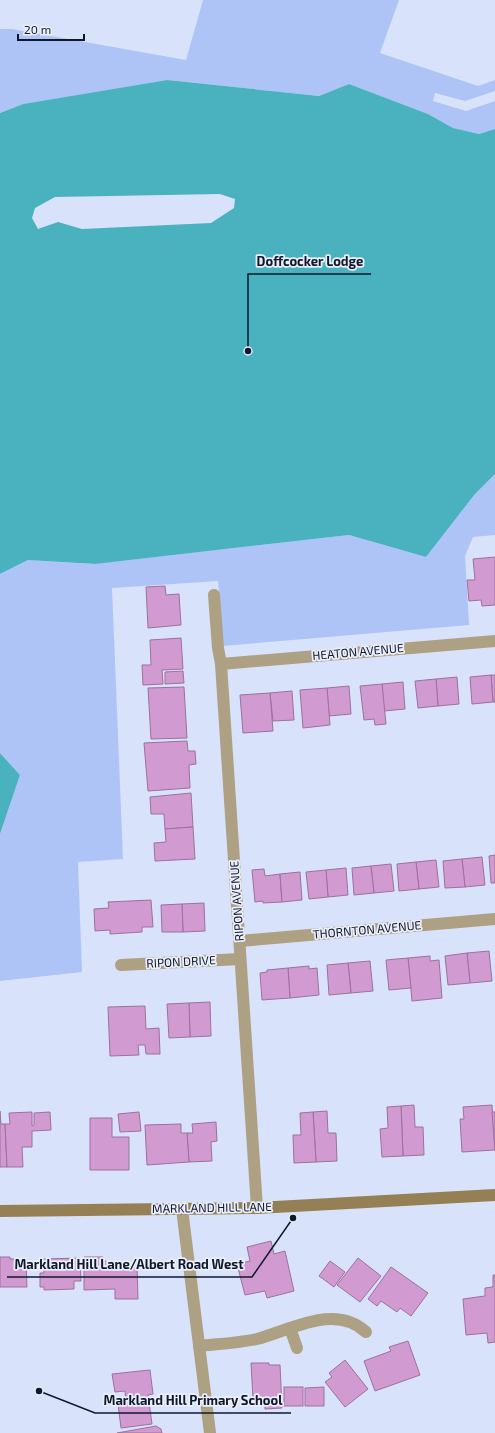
<svg xmlns="http://www.w3.org/2000/svg" width="495" height="1433" viewBox="0 0 495 1433" font-family="'Exo 2',sans-serif">
	<rect width="100%" height="100%" fill="#d8e2fa"/>
	<g fill="#aec4f7">
		<path d="M203,0H399L380,53L478,86L495,80V91L465,101L435,93L433,101L466,111L495,101V129L479,134L453,128L428,114L349,84L319,96L167,80L23,104L0,113V29H12L186,60Z"/>
		<path d="M495,474V535L473,537L465,556L469,625L223,646L218,581L112,588L123,859L78,862L82,972L0,981V834L20,775L0,753V574L28,560L93,564L349,535L426,557L475,494Z"/>
	</g>
	<g fill="#4ab2bf" fill-rule="evenodd">
		<path d="M167,80L319,96L349,84L428,114L453,128L479,134L495,129V474L475,494L426,557L349,535L95,564L28,560L0,574V113L23,104ZM220,194L235,199L234,208L211,223L82,229L58,222L38,229L32,218L35,208L55,197Z"/>
		<path d="M0,753L20,775L0,834Z"/>
	</g>
	<g fill="#d19bd2" stroke="#9d709d">
		<path d="M495,557V605L482,606L481,600L469,601L467,580H475L473,559Z"/>
		<path d="M165,586L166,595L179,594L181,625L148,628L146,587Z"/>
		<path d="M181,638L183,669L162,670L163,684L143,685L142,665H151L150,640Z"/>
		<path d="M183,671L184,683L165,684V672Z"/>
		<path d="M491,675H495V702H493Z"/>
		<path d="M491,675L493,702L472,704L470,677Z"/>
		<path d="M457,677L459,704L438,706L436,679Z"/>
		<path d="M436,679L438,706L418,708L415,681Z"/>
		<path d="M403,682L405,709L384,711L382,684Z"/>
		<path d="M382,684L386,724L375,725L374,719L364,720L360,686Z"/>
		<path d="M349,686L351,714L329,716L327,688Z"/>
		<path d="M184,687L187,738L151,739L148,688Z"/>
		<path d="M327,688L330,725L303,728L300,690Z"/>
		<path d="M292,691L294,720L273,721L270,693Z"/>
		<path d="M270,693L273,731L243,733L240,695Z"/>
		<path d="M187,741L188,751H195L196,764L189,765L190,788L148,791L144,743Z"/>
		<path d="M191,793L193,827L165,829L164,814H151L150,797Z"/>
		<path d="M193,827L195,859L155,861L154,843L166,842L165,829Z"/>
		<path d="M495,855V883H491L489,856Z"/>
		<path d="M482,857L485,885L465,887L462,859Z"/>
		<path d="M462,859L465,887L445,888L443,861Z"/>
		<path d="M436,860L439,887L419,889L416,862Z"/>
		<path d="M416,862L419,889L399,891L397,864Z"/>
		<path d="M391,864L394,891L374,893L371,866Z"/>
		<path d="M371,866L374,893L354,895L352,868Z"/>
		<path d="M346,868L348,895L328,897L326,870Z"/>
		<path d="M264,869L265,876L280,874L282,902L263,903V901L255,902L252,870Z"/>
		<path d="M326,870L328,897L309,899L306,872Z"/>
		<path d="M300,872L302,900L282,902L280,874Z"/>
		<path d="M151,900L153,927H142V932L110,934V930L95,931L94,909L109,908L108,902Z"/>
		<path d="M204,903L205,931L183,932L182,904Z"/>
		<path d="M182,904L183,932H162L161,905Z"/>
		<path d="M489,951L492,981L470,983L467,953Z"/>
		<path d="M467,953L470,983L448,985L445,956Z"/>
		<path d="M430,956V961L439,960L442,998L412,1001L408,958Z"/>
		<path d="M408,958L411,988L389,990L386,960Z"/>
		<path d="M370,961L373,991L351,993L348,963Z"/>
		<path d="M348,963L351,993L329,995L327,965Z"/>
		<path d="M309,966V969L317,968L319,995L290,998L288,968Z"/>
		<path d="M288,968L290,998L262,1000L260,973L267,972V970Z"/>
		<path d="M210,1002L211,1036L190,1037L189,1003Z"/>
		<path d="M189,1003L190,1037L169,1038L167,1004Z"/>
		<path d="M145,1006L146,1029L159,1028L160,1054H146L145,1045H138L139,1055L110,1056L108,1007Z"/>
		<path d="M414,1105L415,1127H423L424,1155L403,1156L401,1106Z"/>
		<path d="M492,1105L495,1150L462,1152L460,1119H464L463,1107Z"/>
		<path d="M401,1106L403,1156L382,1157L380,1129L388,1128L387,1107Z"/>
		<path d="M0,1111L1,1124H5L7,1167H0Z"/>
		<path d="M327,1111L328,1133H336L337,1161L316,1162L313,1112Z"/>
		<path d="M32,1112V1126L34,1125V1113L50,1112L51,1130L32,1131V1147H22L23,1167H7L5,1124H10L9,1113Z"/>
		<path d="M139,1112L141,1131L120,1132L118,1114Z"/>
		<path d="M313,1112L316,1162L294,1163L293,1135H301L300,1113Z"/>
		<path d="M492,1112H495V1150Z"/>
		<path d="M90,1118H112V1137H129V1170H90Z"/>
		<path d="M216,1122L217,1141L211,1142L212,1161L189,1162L187,1133H193L192,1124Z"/>
		<path d="M181,1124V1133H187L189,1162L147,1165L145,1125Z"/>
		<path d="M271,1241L274,1254L285,1251L294,1291L267,1298L265,1291L245,1295L237,1264L250,1261L247,1247Z"/>
		<path d="M0,1257H10V1259H18V1262H26L27,1287H0Z"/>
		<path d="M84,1257H103V1259L109,1264H137L138,1299H115V1289L84,1290Z"/>
		<path d="M80,1258L81,1281H74V1289L44,1290V1287H40V1273H44L43,1259Z"/>
		<path d="M358,1258L381,1276L360,1302L337,1285Z"/>
		<path d="M330,1261L345,1272L334,1287L319,1276Z"/>
		<path d="M391,1267L428,1293L411,1316L400,1308L397,1312L381,1301L377,1306L368,1299Z"/>
		<path d="M493,1275H495V1342L488,1343L487,1333L466,1335L463,1299L485,1296V1288L493,1287Z"/>
		<path d="M408,1341L420,1375L375,1391L364,1361L391,1351L389,1347Z"/>
		<path d="M345,1360L368,1389L345,1407L325,1382L332,1377L329,1373Z"/>
		<path d="M251,1363H269V1365H280L282,1408L265,1409V1398L253,1399Z"/>
		<path d="M150,1370L153,1394L148,1395L152,1424L121,1428L118,1404L126,1403L125,1391L115,1392L112,1374Z"/>
		<rect x="284" y="1387" width="19" height="19"/>
		<path d="M324,1387V1406H305V1388Z"/>
		<path d="M156,1426L161,1429L162,1433H117Z"/>
	</g>
	<g fill="none" stroke-linecap="round" stroke-linejoin="round">
		<g stroke="#aea083" stroke-width="12">
			<path d="M214,595L218,648L221,664L257,1208"/>
			<path d="M221,664L495,641"/>
			<path d="M240,941L495,919"/>
			<path d="M121,965L240,959"/>
			<path d="M182,1209L210,1433"/>
			<path d="M290,1328L297,1348"/>
			<path d="M199,1346C218,1344 238,1343 257,1339C291,1330 335,1303 366,1332"/>
		</g>
		<path stroke="#948054" stroke-width="12" d="M0,1211L257,1208L495,1195"/>
	</g>
	<g text-anchor="middle" stroke-width="3.5" stroke-linejoin="round" paint-order="stroke">
		<g font-size="12" fill="#10182c" stroke="#eaeffb">
			<text transform="translate(358 652) rotate(-5)" y="4">HEATON AVENUE</text>
			<text transform="translate(237 901) rotate(-94)" y="4">RIPON AVENUE</text>
			<text transform="translate(367 930) rotate(-5)" y="4">THORNTON AVENUE</text>
			<text transform="translate(181 962) rotate(-3)" y="4">RIPON DRIVE</text>
			<text transform="translate(212 1208) rotate(-1)" y="4">MARKLAND HILL LANE</text>
		</g>
	</g>
	<path fill="none" stroke="#10182c" stroke-width="1.5" d="M248 351L248 274H371M293 1218L252 1277H7M39 1391L95 1413H291"/>
	<g fill="#10182c" stroke="#eaeffb" stroke-width="1.5">
		<circle cx="248" cy="351" r="4"/>
		<circle cx="293" cy="1218" r="4"/>
		<circle cx="39" cy="1391" r="4"/>
	</g>
	<g font-size="13" text-anchor="middle" font-weight="bold" fill="#10182c" stroke="#eaeffb" stroke-width="3.5" stroke-linejoin="round" paint-order="stroke">
		<text x="310" y="266">Doffcocker Lodge</text>
		<text x="129" y="1269">Markland Hill Lane/Albert Road West</text>
		<text x="193" y="1405">Markland Hill Primary School</text>
	</g>
	<path d="M18 34v6h66v-6" fill="none" stroke="#10182c" stroke-width="2"/>
	<text x="24" y="34" font-size="12" fill="#10182c" stroke="#eaeffb" stroke-width="3" paint-order="stroke">20 m</text>
</svg>
